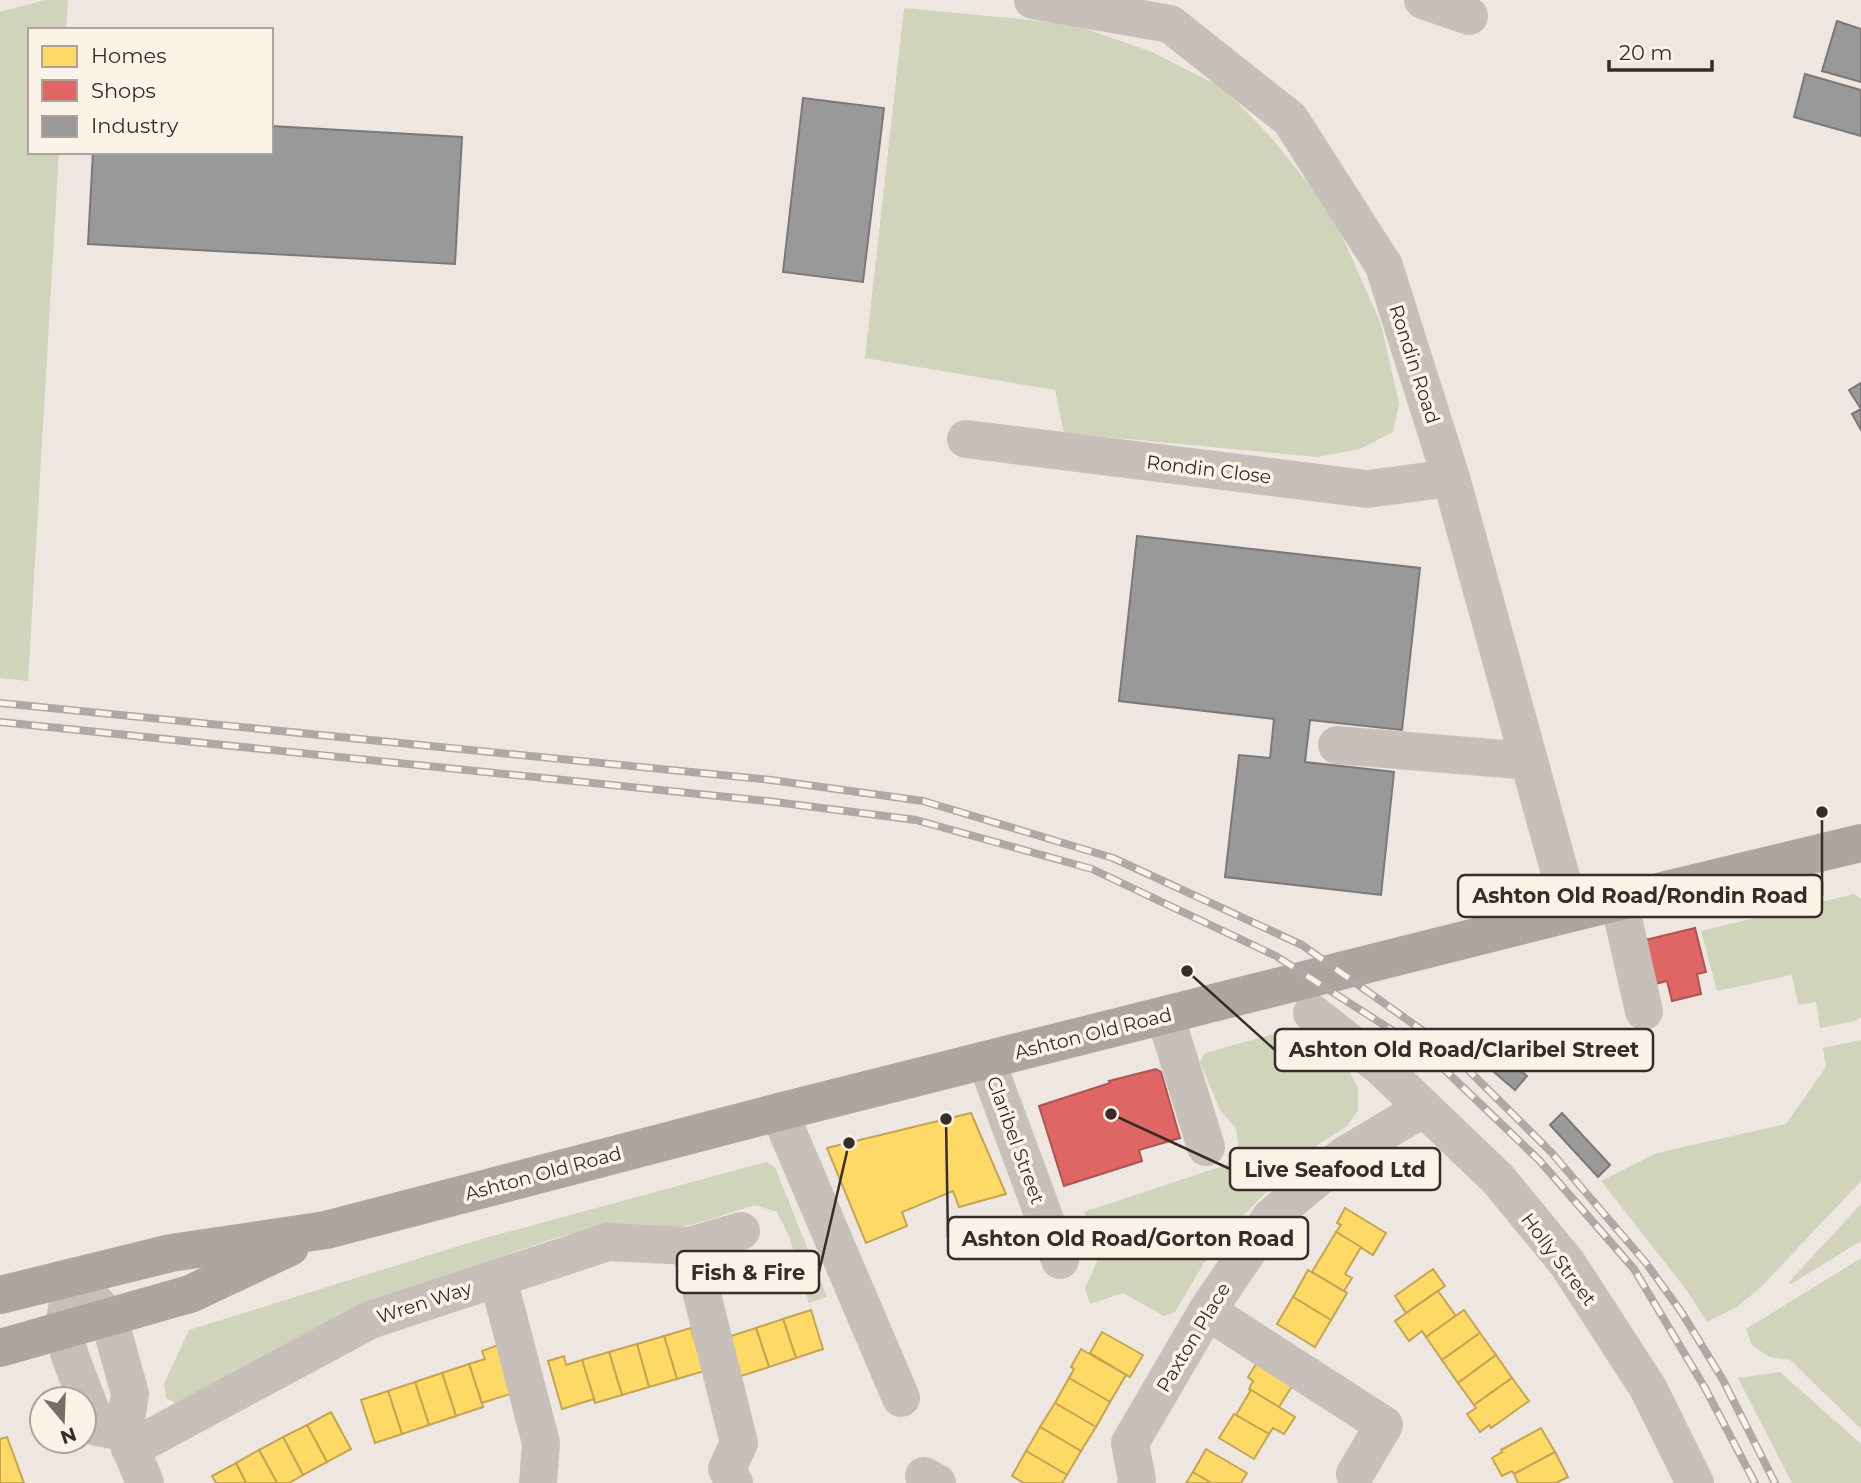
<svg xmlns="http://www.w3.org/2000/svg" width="1861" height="1483" viewBox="0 0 1861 1483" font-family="Montserrat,sans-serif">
	<rect width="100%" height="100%" fill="#eee7e1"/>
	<g fill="#d0d4ba">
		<path d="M45,0H68L66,30H30V152H59L28,681L0,678V12Z"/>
		<path d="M904,8L1072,24L1152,52L1223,88L1269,135L1332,213L1381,324L1399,403L1393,432L1360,449L1317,457L1064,433L1055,390L865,358Z"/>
		<path d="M1854,894L1861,899V1017L1855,1021L1820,1028L1816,1002L1798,1005L1792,975L1717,991L1701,931Z"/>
		<path d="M1295,1028L1329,1044L1347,1067L1358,1088V1110L1347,1126L1302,1155L1244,1215L1204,1263L1175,1312L1164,1316L1123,1293L1090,1304L1085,1288L1100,1255L1084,1212L1226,1165L1239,1151L1236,1128L1220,1110L1200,1062L1205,1053Z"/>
		<path d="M1861,1040V1181L1762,1286L1737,1307L1707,1322L1685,1288L1601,1181L1657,1153L1786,1124L1826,1067L1823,1048Z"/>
		<path d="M766,1162L775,1167L827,1297L809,1303L789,1236L777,1212L755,1205L695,1224L670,1228L615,1224L555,1238L354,1308L176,1403L166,1398L164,1384L189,1330L478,1240Z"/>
		<path d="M1861,1204V1241L1791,1284L1789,1282Z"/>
		<path d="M1861,1258V1429L1790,1360L1769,1357L1752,1345L1746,1329Z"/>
		<path d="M1780,1372L1861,1444V1483H1792L1738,1378Z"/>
	</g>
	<g fill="#ffd966" stroke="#c4a553" stroke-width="2">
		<path d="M971,1113L1006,1194L959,1207L953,1191L902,1212L907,1226L866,1243L827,1148Z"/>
		<path d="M1345,1208L1386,1233L1373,1255L1336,1232L1341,1225L1337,1223Z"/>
		<path d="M1336,1232L1361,1247L1345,1274L1352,1278L1344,1291L1312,1272Z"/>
		<path d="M1433,1269L1445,1286L1406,1313L1395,1296Z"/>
		<path d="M1308,1270L1347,1293L1331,1320L1293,1297Z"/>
		<path d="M1438,1291L1456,1316L1426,1337L1422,1331L1409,1341L1395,1321Z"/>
		<path d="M1293,1297L1331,1320L1315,1347L1277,1324Z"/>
		<path d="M811,1310L823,1349L796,1358L783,1319Z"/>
		<path d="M1464,1310L1480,1333L1442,1360L1426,1337Z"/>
		<path d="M783,1319L796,1358L769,1367L756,1328Z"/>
		<path d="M691,1328L704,1371L677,1379L664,1336Z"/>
		<path d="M756,1328L769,1367L741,1376L728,1337Z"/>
		<path d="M1102,1332L1143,1355L1130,1377L1090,1353Z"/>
		<path d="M1480,1333L1496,1355L1458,1383L1442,1360Z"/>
		<path d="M664,1336L677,1379L649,1387L637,1344Z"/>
		<path d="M637,1344L649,1387L622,1395L609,1352Z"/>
		<path d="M498,1345L513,1393L482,1403L469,1364L485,1359L482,1351Z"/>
		<path d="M1081,1349L1126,1375L1110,1402L1069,1378L1074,1369L1071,1367Z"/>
		<path d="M609,1352L622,1395L595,1403L582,1360Z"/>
		<path d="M1496,1355L1512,1378L1474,1405L1458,1383Z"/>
		<path d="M564,1356L566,1365L582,1360L594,1399L562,1409L548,1361Z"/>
		<path d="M1258,1361L1294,1383L1279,1407L1249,1389L1253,1381L1248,1377Z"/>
		<path d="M469,1364L483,1407L456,1416L442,1373Z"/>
		<path d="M442,1373L456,1416L429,1425L415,1382Z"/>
		<path d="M1069,1378L1110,1402L1096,1427L1055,1403Z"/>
		<path d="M1512,1378L1529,1401L1491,1428L1489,1425L1480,1432L1467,1414L1476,1408L1474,1405Z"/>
		<path d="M415,1382L429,1425L402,1434L388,1391Z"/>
		<path d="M1251,1390L1295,1417L1284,1434L1273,1428L1269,1434L1236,1415Z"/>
		<path d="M388,1391L402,1434L375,1443L361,1400Z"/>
		<path d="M1055,1403L1096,1427L1081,1451L1040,1427Z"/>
		<path d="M331,1412L351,1449L327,1462L307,1425Z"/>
		<path d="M1234,1414L1269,1434L1254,1459L1219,1438Z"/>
		<path d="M307,1425L327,1462L303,1475L283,1437Z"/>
		<path d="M1040,1427L1081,1451L1067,1475L1026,1451Z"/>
		<path d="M1541,1428L1555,1452L1514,1474L1512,1471L1502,1476L1492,1458L1502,1452L1501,1450Z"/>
		<path d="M7,1437L24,1483H0V1439Z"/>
		<path d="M283,1437L303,1475L289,1483H277L259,1450Z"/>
		<path d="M1206,1449L1247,1473L1241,1483H1211L1193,1472Z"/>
		<path d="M259,1450L277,1483H246L236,1463Z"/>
		<path d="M1026,1451L1067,1475L1062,1483H1024L1012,1476Z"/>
		<path d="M1555,1452L1568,1477L1556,1483H1518L1514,1474Z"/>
		<path d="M236,1463L246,1483H216L212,1476Z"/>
		<path d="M1193,1472L1211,1483H1186Z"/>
	</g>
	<g fill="#e06666" stroke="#ae5553" stroke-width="2">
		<path d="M1695,928L1706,972L1697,974L1701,994L1672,1001L1667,981L1651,985L1641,941Z"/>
		<path d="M1156,1069L1161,1072L1180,1138L1139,1150L1142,1161L1064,1186L1039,1106L1110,1083L1109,1081Z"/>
	</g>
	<g fill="#999" stroke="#7c7877" stroke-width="2">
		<path d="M1837,21L1861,29V82L1822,71Z"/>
		<path d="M1805,74L1861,90V136L1794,117Z"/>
		<path d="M803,98L884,108L863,282L783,272Z"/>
		<path d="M271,126L462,137L455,264L88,244L93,152H271Z"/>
		<path d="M1861,383V409L1849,390Z"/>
		<path d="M1861,409V430L1852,414Z"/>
		<path d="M1137,536L1420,568L1402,730L1310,720L1305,762L1394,772L1381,895L1225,877L1239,755L1270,758L1274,719L1119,701Z"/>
		<path d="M1480,1035L1527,1076L1515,1090L1467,1049Z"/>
		<path d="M1562,1113L1610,1165L1598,1177L1550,1125Z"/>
	</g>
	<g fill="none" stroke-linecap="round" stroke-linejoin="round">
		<g stroke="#c7c0ba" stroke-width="38">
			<path d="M1033,0L1170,24L1290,119L1384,266L1451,478L1571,913"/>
			<path d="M1423,0L1469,16"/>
			<path d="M966,439L1367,489L1451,478"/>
			<path d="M1337,745L1529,761"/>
			<path d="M1619,901L1644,1011"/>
			<path d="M1312,1013L1381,1067L1498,1179L1567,1263L1648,1388L1695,1483"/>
			<path d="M1165,1015L1206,1147"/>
			<path d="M986,1060L1060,1260"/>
			<path d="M779,1112L901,1398"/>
			<path d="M690,1246L739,1443L727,1469L734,1483"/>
			<path d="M73,1277L109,1318L130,1394L124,1432L145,1483"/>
			<path d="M498,1278L541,1443L538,1483"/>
			<path d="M69,1298L63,1330L70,1356L97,1427L124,1432"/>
			<path d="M1207,1311L1384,1425L1355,1474"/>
			<path d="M130,1449L370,1320L608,1242L690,1246L741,1231"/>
			<path d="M924,1476L937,1483"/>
			<path d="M1136,1483L1137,1480L1130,1443L1207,1311L1271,1217L1345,1155L1424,1108"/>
		</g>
		<g stroke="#ada6a0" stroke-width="38">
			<path d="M0,1295L171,1253L326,1230L779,1112L1571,913L1861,843"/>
			<path d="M0,1348L190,1294L290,1247"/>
		</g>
		<defs>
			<g id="rail">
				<path d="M0,703L771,780L923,801L1113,858L1302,945L1443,1045L1551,1152L1646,1263L1682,1313L1723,1380L1775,1483"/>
				<path d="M0,722L767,801L916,820L1092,869L1276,956L1426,1052L1539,1160L1634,1269L1705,1388L1755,1483"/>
			</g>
		</defs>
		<use href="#rail" stroke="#afa9a5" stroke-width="8"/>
		<use href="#rail" stroke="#fbf2e8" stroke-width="5" stroke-dasharray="16" stroke-linecap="butt"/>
	</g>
	<g text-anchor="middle" stroke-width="7" stroke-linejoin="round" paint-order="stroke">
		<g font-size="19" fill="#392c28" stroke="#fbf2e8">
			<text transform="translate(1415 364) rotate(72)" y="7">Rondin Road</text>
			<text transform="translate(1209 469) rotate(7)" y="7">Rondin Close</text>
			<text transform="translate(1093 1033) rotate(-14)" y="7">Ashton Old Road</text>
			<text transform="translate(1016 1140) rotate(70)" y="7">Claribel Street</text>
			<text transform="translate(543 1173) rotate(-15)" y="7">Ashton Old Road</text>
			<text transform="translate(1559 1259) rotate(53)" y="7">Holly Street</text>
			<text transform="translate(424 1302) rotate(-18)" y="7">Wren Way</text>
			<text transform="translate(1193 1337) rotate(-59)" y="7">Paxton Place</text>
		</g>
	</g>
	<path fill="none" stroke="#392c28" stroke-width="2.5" d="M1822 812L1822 896M1187 971L1275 1050M1111 1114L1230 1169M946 1119L948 1238M849 1143L819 1272"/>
	<g fill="#392c28" stroke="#fbf2e8" stroke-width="2.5">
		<circle cx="1822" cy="812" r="7"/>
		<circle cx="1187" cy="971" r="7"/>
		<circle cx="1111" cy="1114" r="7"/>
		<circle cx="946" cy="1119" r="7"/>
		<circle cx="849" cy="1143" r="7"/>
	</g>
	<g fill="#fbf2e8" stroke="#392c28" stroke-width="2.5">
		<rect x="1458" y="875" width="364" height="42" rx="7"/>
		<rect x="1275" y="1029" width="378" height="42" rx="7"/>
		<rect x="1230" y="1148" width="210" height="42" rx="7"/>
		<rect x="948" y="1217" width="360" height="42" rx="7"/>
		<rect x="677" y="1251" width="142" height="42" rx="7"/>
	</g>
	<g font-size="21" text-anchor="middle" font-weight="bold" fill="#392c28">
		<text x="1640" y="903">Ashton Old Road/Rondin Road</text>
		<text x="1464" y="1057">Ashton Old Road/Claribel Street</text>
		<text x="1335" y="1177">Live Seafood Ltd</text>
		<text x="1128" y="1246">Ashton Old Road/Gorton Road</text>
		<text x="748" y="1280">Fish &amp; Fire</text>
	</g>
	<rect x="28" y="28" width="245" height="126" fill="#fbf2e8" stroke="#ada39b" stroke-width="2"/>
	<rect x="42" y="46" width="35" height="21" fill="#ffd966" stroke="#ada39b" stroke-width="2"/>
	<text x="91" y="63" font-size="21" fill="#392c28">Homes</text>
	<rect x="42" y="80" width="35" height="21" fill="#e06666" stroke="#ada39b" stroke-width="2"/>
	<text x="91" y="98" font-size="21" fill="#392c28">Shops</text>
	<rect x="42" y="116" width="35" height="21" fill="#999999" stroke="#ada39b" stroke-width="2"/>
	<text x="91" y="133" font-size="21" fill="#392c28">Industry</text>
	<g transform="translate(63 1420) rotate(161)"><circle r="33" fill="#fbf2e8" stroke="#ada39b" stroke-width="2"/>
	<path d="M0-5L12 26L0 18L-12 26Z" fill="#786d69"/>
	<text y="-10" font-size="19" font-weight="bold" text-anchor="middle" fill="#392c28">N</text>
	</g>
	<path d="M1609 60v10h103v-10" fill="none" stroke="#392c28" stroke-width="3.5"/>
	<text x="1619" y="60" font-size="21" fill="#392c28" stroke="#fbf2e8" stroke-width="5" paint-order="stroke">20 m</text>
</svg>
